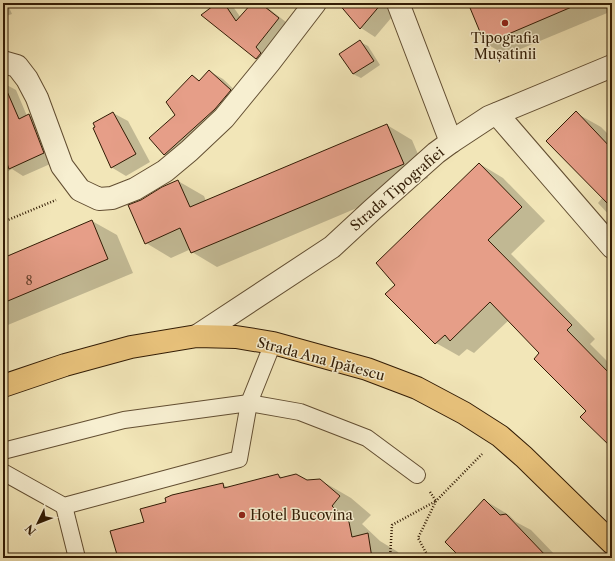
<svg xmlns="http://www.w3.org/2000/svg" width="615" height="561" viewBox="0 0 615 561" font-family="'Libre Caslon Text',serif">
	<rect width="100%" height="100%" fill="#f2e6b8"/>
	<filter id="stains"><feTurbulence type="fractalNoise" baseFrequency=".005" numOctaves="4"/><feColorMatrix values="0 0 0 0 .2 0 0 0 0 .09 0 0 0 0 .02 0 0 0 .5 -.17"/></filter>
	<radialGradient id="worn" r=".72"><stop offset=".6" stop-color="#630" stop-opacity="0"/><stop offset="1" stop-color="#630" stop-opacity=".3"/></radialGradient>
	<g fill="#0003">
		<path d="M3,3H7L12,14L3,17Z"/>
		<path d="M219,3H225L234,8L241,18L254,3H260L268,8L291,26L269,65L257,58Z"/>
		<path d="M339,3H393L397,11L375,37L361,28Z"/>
		<path d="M469,3H612V11L506,55L485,43Z"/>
		<path d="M360,42L368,46L380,65L361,78L353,74Z"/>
		<path d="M209,71L223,79L244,99L179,163L165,155L150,138L176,115L192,76L200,81Z"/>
		<path d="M3,83L16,90L27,116L29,115L42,123L57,161L23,176L12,169L3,174Z"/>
		<path d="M113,113L128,121L150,162L126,176L111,167Z"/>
		<path d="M576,113L601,127L612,138V218L598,203L603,197Z"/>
		<path d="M387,125L412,140L428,178L217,267L192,252L191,249L171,258L146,243L142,201L178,181L204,196L206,201Z"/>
		<path d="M480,164L503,178L545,221L511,254L595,339L590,344L612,366V447L588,410L541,353L509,320L474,353L467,349L459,356L436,343L397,285Z"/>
		<path d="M92,221L117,235L133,273L3,327V258L16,252L17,253Z"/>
		<path d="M278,475L283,478L306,481L320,480L351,498L371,515L362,524L380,541L398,552L400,558H119L146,523L168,502L222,484L229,488Z"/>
		<path d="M484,500L509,515L516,522L531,530L558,558H462Z"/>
	</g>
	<g fill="#e69e88" stroke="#321c05">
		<path d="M217,3H224L236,21L252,3H260L279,18L256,47L261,53L256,59L201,15Z"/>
		<path d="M338,3H382L360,29Z"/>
		<path d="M468,3H581L485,44Z"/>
		<path d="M360,40L374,61L353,74L339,54Z"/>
		<path d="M209,70L231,90L215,109L164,155L149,138L175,115L166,102L192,75L199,81Z"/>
		<path d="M3,82L19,119L29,114L44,153L9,169L3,152Z"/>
		<path d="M576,111L612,149V208L546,141Z"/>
		<path d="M113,112L136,154L111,168L93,128L95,127L93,123Z"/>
		<path d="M387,124L404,164L191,253L180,228L145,244L128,205L141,200L162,187L178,180L190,207Z"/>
		<path d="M479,163L522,207L488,240L572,325L567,330L612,376V448L580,417L586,411L534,359L539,353L490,302L450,341L445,335L435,344L385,294L395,285L376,263Z"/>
		<path d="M92,220L108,259L3,303V258Z"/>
		<path d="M278,474L280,478L296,474L307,480L320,479L340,496L332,506L349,522L352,537L368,533L372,558H118L110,531L144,522L140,509L166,502L165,498L172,495L223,483L224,488Z"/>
		<path d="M484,499L500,515L506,514L548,558H461L445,542Z"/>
	</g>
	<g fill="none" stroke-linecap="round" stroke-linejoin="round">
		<defs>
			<g id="service">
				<path d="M3,451L124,420L249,403L300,412L367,438L417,475"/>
				<path d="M3,472L64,506L239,459L249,403L273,343"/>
				<path d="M64,506L77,558"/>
			</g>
			<g id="minor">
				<path d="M398,3L451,142"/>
				<path d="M3,62L17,66L27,79L37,98L62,166L80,190L99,199L112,198L135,189L165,171L189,151L224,118L269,63L315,3"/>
				<path d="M497,114L612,247"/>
				<path d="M197,336L332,247L372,210L436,153L451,142L489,117L612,66"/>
			</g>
			<path id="primary" d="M3,386L65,365L131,347L197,336L236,337L273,343L367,369L417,388L464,413L500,436L524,457L612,543"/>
		</defs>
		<use href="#service" stroke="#624e32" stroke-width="18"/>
		<use href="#minor" stroke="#624e32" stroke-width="24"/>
		<use href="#primary" stroke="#321c05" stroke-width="24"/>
		<g stroke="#321c05" stroke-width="2.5" stroke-dasharray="1 2" stroke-linecap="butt">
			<path d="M3,222L56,200"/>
			<path d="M390,558L392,525L436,501L430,492"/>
			<path d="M429,558L418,538L436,501L482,454"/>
		</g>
		<use href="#service" stroke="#f7efd1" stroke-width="16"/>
		<use href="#minor" stroke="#f7efd1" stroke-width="22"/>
		<use href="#primary" stroke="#e9c37c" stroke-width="22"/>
	</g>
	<g fill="#8f2418" stroke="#f7efd1" stroke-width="1.5">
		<circle cx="505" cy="23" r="4"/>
		<circle cx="242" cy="515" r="4"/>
	</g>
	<g text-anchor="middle" stroke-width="3" stroke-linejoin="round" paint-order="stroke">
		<g font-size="12" fill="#5f3c26">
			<text x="29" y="285">8</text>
		</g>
		<g font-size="14" fill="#321c05" stroke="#f7efd1">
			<text x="505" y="43">Tipografia<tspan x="505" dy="16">Mușatinii</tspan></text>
			<text x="250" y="520" text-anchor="start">Hotel Bucovina</text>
		</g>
		<g font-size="14" fill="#321c05" stroke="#f7efd1">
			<text transform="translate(397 189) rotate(-41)" y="5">Strada Tipografiei</text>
			<text transform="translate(321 359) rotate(15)" y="5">Strada Ana Ipătescu</text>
		</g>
	</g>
	<rect width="615" height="561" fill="none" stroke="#f2e6b8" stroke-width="16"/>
	<rect x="4" y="4" width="607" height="553" fill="none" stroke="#321c05" stroke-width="2"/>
	<rect x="8" y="8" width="599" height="545" fill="none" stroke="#321c05"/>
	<g transform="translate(38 523) rotate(227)" stroke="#f7efd1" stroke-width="3" paint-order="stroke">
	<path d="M0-3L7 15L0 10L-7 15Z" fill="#321c05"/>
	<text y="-6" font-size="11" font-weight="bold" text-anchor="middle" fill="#321c05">N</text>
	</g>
	<rect width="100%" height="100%" filter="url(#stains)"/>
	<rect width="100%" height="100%" fill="url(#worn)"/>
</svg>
